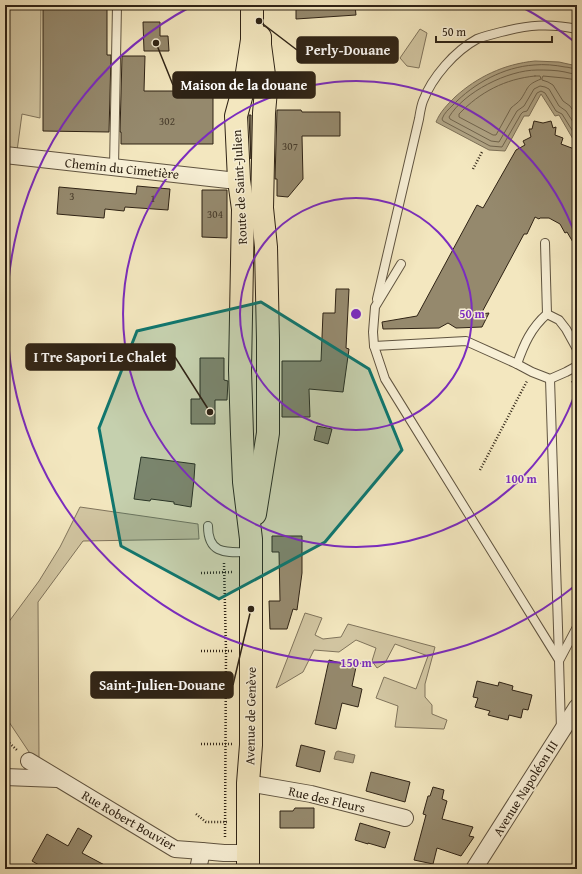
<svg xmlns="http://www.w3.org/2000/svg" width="582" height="874" viewBox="0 0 582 874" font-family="'Gentium Book Plus',serif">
	<rect width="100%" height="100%" fill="#f3e7bf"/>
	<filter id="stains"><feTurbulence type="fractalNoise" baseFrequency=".005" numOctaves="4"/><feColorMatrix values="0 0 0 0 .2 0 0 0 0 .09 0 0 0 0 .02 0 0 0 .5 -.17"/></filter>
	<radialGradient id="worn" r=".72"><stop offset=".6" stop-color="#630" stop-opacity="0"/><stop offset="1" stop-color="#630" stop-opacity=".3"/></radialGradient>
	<g fill="#d2c6a2" stroke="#80745c">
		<path d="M5,5H41L40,118L22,114L17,151L5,150Z"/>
		<path d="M420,29L427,33L419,68L407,66L400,58Z"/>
		<path d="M80,507L198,524L199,539L83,541L38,602L39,758L29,752L5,716V627L39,581L60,547Z"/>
		<path d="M305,613L322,618L315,635L323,639L341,637L348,624L435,647L425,684V697L432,705V714L447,720L444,729L395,727L398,706L376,698L384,677L416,689L428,656L395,644L385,663L377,668L372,661L376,648L356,640L339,652L314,650L303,672L276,688Z"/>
	</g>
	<g fill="#b0a485" stroke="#7c7058">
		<path d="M535,61L559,62L577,66V146L559,115L555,116L541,94L529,116H524L505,151L489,150L436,122C440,112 447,105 455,97C477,77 504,64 535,61Z"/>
		<path d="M338,751L355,755L353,763L334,759L336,752Z"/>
	</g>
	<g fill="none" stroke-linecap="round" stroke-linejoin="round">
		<g stroke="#70644d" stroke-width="1">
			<path d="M577,69C573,69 569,67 565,67C555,65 544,64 534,65C504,67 474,83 453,105C449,109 444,113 442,119L443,121L490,146L502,147L521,114L523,112L527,111L537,93L541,91L545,93L556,111L562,114L577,138"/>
			<path d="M577,74C573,74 569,73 565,72C556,70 546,70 537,70C508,70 464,92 449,117L450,119L491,141L499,142L517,111L524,106L534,89L540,86L545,87L549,89L559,106L566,111L577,128"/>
			<path d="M535,76H540L541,79C526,85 529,87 521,99C518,103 514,105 511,108L496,135H493L459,117V114C480,92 505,79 535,76Z"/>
			<path d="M577,80L564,78L543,76L542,78V80L548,82L553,85L563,101L570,106L577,117"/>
		</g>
	</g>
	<g fill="#95896d" stroke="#2f2315">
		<path d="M43,5H107V55H111L109,132L43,131Z"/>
		<path d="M296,5H355L356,15L296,19Z"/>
		<path d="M143,22H160V36H168L169,51H144Z"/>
		<path d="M122,56H145L144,91H183V97H213V144H121V132H120Z"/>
		<path d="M277,110H301L302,112H340V136H302L303,179L288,197L277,196V179H275Z"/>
		<path d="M249,115H251V159L249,117Z"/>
		<path d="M534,121L543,123L551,121L553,128L556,127L555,135L563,138L561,144L577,150V249L567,232L565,233L560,224L549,218H540L539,219L535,217L527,234H524L481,314L489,313L482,327L456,328L448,323L439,328L383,329L382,322L417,316L477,205L483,208L516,150L525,145L523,141L531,137L529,129H532Z"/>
		<path d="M137,186L170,189L168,210L125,207L124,211L105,209L104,218L57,214L59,187L136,194Z"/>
		<path d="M202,190H227V238L202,237Z"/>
		<path d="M336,289H349L346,348L349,349L343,392L309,389L310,417H282V361H321L323,313H335Z"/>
		<path d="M200,358H224V380L228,381L227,400H215V424H191V399H200Z"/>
		<path d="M317,426L332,429L328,444L314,440Z"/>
		<path d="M141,457L195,464L194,479L191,507L174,504V502L151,499L150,501L134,499Z"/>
		<path d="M272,536H302V573L297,610L293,609L287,629H270L269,601H280L279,552H272Z"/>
		<path d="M329,660L356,667L352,686L362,689L358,707L342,703L336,729L315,724Z"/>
		<path d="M477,681L498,686L499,682L513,686L512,690L532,695L528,710L523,709L521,718L509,715L508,720L488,715L490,711L475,707L478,698L473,697Z"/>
		<path d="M301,745L325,751L320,772L296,766Z"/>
		<path d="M371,772L410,782L405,802L366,791Z"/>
		<path d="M433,787L444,790L442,799L447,801L442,819L473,827L469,836L474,837L461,856L437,848L433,864L414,860L426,815L423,814L428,796H430Z"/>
		<path d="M295,808H314V828H280V811H293Z"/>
		<path d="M360,823L390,832L385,848L368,843V844L355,840Z"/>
		<path d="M78,828L92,836L82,853L112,869H46L32,861L47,834L68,846Z"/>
	</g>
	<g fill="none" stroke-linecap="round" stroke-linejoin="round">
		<defs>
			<g id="service">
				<path d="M114,167L117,5"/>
				<path d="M401,264L375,307L373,332L374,346L385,379L559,660L561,729"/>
				<path d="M377,299L419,119C420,113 421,106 423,101C432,77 455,51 477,39C485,36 493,34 501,32C528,25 549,23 577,29"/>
				<path d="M547,314L559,320L566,329L577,349"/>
				<path d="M374,346L466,341L517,364L532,372L550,379L566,372L577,366"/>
				<path d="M517,364C524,344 531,328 547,314L545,243"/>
				<path d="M550,379L559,659"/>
				<path d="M208,526C208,556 228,552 250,552"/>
				<path d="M560,659L577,627"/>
			</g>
			<g id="minor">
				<path d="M5,155L228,180H239"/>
				<path d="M29,761L175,849L202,851"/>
				<path d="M5,777L57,779"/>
				<path d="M248,783L311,794L405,818"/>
				<path d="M198,869L202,851L224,853H248"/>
				<path d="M474,869L577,707"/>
			</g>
			<g id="primary">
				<path d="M255,514L268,433V340L266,247L262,208L264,113L266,90L260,45V37"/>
				<path d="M248,869V783L251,745V539L244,482L242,434L240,370L243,209L239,180L236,116L246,79L252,40V5"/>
			</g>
		</defs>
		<use href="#service" stroke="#605440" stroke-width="10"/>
		<use href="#minor" stroke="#605440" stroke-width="18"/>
		<use href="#primary" stroke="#2f2315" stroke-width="24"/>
		<g stroke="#2f2315" stroke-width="2.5" stroke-dasharray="1 2" stroke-linecap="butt">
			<path d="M473,169L482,152"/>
			<path d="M572,381L577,389"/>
			<path d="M480,470L527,381"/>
			<path d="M224,563L226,651L225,838"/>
			<path d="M201,573L234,572"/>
			<path d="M201,651H232"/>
			<path d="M5,739L18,751"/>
			<path d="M201,744H233"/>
			<path d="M196,814L206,822H227"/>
		</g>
		<use href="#service" stroke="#f7efd5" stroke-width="8"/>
		<use href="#minor" stroke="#f7efd5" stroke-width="16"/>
		<use href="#primary" stroke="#f3e7bf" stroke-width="22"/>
	</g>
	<path fill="#0f766e" fill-opacity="0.2" stroke="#0f766e" stroke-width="3" stroke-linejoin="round" d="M261,302L369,369L402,450L325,542L219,599L121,546L99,428L137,331Z"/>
	<g fill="none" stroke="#7b2cbf" stroke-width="2">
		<circle cx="356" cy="314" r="116"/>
		<path d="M577 388A233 233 0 1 1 577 240"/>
		<path d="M576 585A349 349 0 1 1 192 6M520 6A349 349 0 0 1 576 43"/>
	</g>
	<g text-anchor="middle" stroke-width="3" stroke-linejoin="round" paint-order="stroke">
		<g font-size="11" fill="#483c2b">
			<text x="167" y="125">302</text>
			<text x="290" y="150">307</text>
			<text x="72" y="200">3</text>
			<text x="153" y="202">1</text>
			<text x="215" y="218">304</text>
		</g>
		<g font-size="13" fill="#2f2315" stroke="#f7efd5">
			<text transform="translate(122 168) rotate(6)" y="5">Chemin du Cimetière</text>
			<text transform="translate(239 187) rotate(-93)" y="5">Route de Saint-Julien</text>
			<text transform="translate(250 716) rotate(-89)" y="5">Avenue de Genève</text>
			<text transform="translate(525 788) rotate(-58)" y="5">Avenue Napoléon III</text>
			<text transform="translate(327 799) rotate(13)" y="5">Rue des Fleurs</text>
			<text transform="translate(129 820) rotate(30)" y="5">Rue Robert Bouvier</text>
		</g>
	</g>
	<circle cx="356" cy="314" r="6" fill="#7b2cbf" stroke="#f7efd5" stroke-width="2"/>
	<g font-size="12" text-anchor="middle" font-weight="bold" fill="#7b2cbf" stroke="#f7efd5" stroke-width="3" stroke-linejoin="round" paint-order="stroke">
		<text x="472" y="318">50 m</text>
		<text x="521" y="483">100 m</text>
		<text x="356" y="667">150 m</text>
	</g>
	<path fill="none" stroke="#2f2315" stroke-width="1.5" d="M259 21L297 50M156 43L173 85M210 412L175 357M251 609L233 685"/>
	<g fill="#2f2315" stroke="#f7efd5" stroke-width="1.5">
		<circle cx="259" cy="21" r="4"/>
		<circle cx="156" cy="43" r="4"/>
		<circle cx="210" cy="412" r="4"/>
		<circle cx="251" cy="609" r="4"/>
	</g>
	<g fill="#2f2315" stroke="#2f2315" stroke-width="1.5">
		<rect x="297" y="37" width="101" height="26" rx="4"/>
		<rect x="173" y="72" width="142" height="26" rx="4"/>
		<rect x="26" y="344" width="149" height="26" rx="4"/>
		<rect x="91" y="672" width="142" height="26" rx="4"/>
	</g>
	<g font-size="14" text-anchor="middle" font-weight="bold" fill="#fff">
		<text x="348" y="55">Perly-Douane</text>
		<text x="244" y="90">Maison de la douane</text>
		<text x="100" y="362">I Tre Sapori Le Chalet</text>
		<text x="162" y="690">Saint-Julien-Douane</text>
	</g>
	<rect width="582" height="874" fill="none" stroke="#f3e7bf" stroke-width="20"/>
	<rect x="6" y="6" width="570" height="862" fill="none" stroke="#2f2315" stroke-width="2"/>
	<rect x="10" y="10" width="562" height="854" fill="none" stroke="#2f2315"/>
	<path d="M436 36v6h116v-6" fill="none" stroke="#2f2315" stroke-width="2"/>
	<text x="442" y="36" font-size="12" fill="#2f2315" stroke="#f7efd5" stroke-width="3" paint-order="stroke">50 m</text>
	<rect width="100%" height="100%" filter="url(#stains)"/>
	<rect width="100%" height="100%" fill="url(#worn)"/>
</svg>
